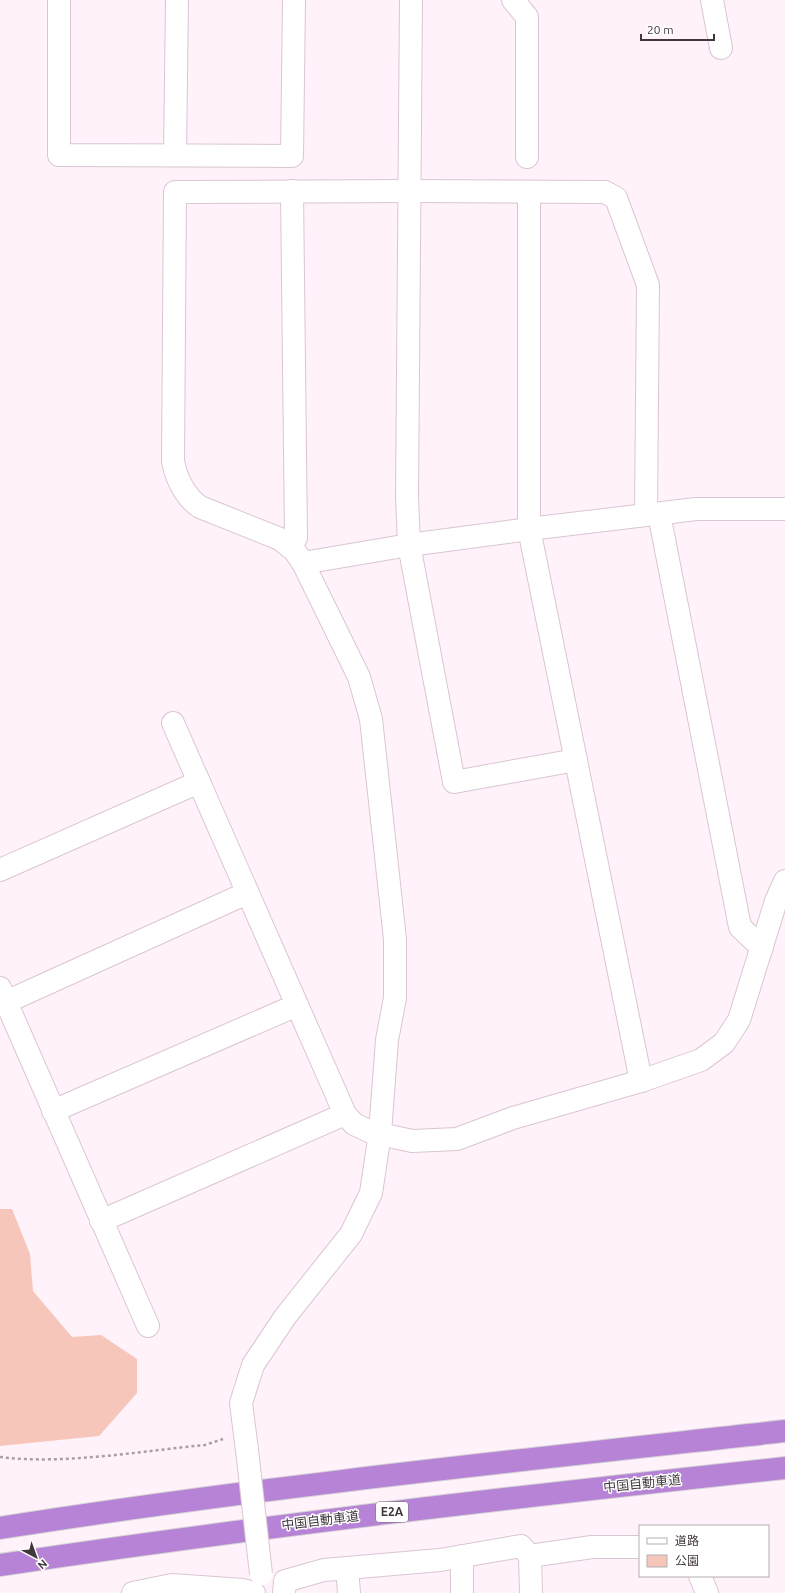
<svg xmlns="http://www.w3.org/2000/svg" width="785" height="1593" viewBox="0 0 785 1593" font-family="Ubuntu,'Noto Sans JP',sans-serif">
	<rect width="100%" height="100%" fill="#fff2fa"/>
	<path fill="#f7c6ba" d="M0,1209H12L30,1254L33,1291L72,1337L101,1335L137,1359V1393L99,1436L0,1446Z"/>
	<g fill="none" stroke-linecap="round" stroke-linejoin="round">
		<defs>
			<g id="street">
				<path d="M59,0V155L292,156L294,0"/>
				<path d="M411,0L407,496L409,545L454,782L576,760"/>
				<path d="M513,0L527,17V157"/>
				<path d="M712,0L721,48"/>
				<path d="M175,155L177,0"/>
				<path d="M529,192V529L641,1081"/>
				<path d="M659,514L740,927L762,948"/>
				<path d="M290,547L296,538L292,191"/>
				<path d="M303,563L409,545L529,529L696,509H785"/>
				<path d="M173,723L345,1114L354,1124L371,1132L412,1141L457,1139L513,1118L641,1081L701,1060L724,1043L739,1020L776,901L785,881"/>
				<path d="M0,870L199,782"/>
				<path d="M0,988L148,1326"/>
				<path d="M6,1002L247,893"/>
				<path d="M53,1111L297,1005"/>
				<path d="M101,1221L345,1114"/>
				<path d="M247,1450L241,1403L253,1365L285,1317L351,1234L371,1193L380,1133L387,1040L395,998V939L371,719L359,677L303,563L294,550L280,539L200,507C185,497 176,478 173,461L175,192L409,191L605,192L616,198L648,285L646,515"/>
				<path d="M462,1556V1593"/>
				<path d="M530,1556L592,1547H640"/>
				<path d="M347,1568L349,1593"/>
				<path d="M700,1576L707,1593"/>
				<path d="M133,1593L172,1585L243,1590L254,1593"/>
				<path d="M284,1593L285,1581L324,1570L440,1560L521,1546L530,1556L531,1593"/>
			</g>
			<g id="highway">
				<path d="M0,1528C260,1487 523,1460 785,1431"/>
				<path d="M0,1565C261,1526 523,1496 785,1468"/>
			</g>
		</defs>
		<use href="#street" stroke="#dac6d3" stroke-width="24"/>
		<use href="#highway" stroke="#d5d3d4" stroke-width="24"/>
		<path stroke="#aa9fa6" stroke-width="2.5" stroke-dasharray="3 3" stroke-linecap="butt" d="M0,1457C64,1465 141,1451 205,1445L223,1439"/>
		<use href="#street" stroke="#fff" stroke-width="22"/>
		<use href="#highway" stroke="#b683d7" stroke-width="22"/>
		<defs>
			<path id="street-bridge" d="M247,1450L261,1574"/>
		</defs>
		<use href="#street-bridge" stroke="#dac6d3" stroke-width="24" stroke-linecap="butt"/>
		<use href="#street-bridge" stroke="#fff" stroke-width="22"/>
	</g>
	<g text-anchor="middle" stroke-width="3" stroke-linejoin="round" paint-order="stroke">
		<rect fill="#fff" stroke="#797477" stroke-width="1" x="376" y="1502" width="32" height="20" rx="3"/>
		<g font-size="12" font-weight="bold" fill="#40383d">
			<text x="392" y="1516">E2A</text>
		</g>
		<g font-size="13" fill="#40383d" stroke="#fff">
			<text transform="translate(642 1483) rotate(-6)" y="5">中国自動車道</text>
			<text transform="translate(320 1520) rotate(-7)" y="5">中国自動車道</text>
		</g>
	</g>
	<rect x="639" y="1525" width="130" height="52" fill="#ffffff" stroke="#b3afb1"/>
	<rect x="647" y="1538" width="20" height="6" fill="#ffffff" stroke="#b3afb1"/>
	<text x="675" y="1545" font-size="12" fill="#40383d">道路</text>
	<rect x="647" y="1555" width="20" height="12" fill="#f7c6ba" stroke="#b3afb1"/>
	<text x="675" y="1565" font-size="12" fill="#40383d">公園</text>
	<g transform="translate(36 1557) rotate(139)" stroke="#ffffff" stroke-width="3" paint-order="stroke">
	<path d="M0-3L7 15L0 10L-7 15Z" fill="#40383d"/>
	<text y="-6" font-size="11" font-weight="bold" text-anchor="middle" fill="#40383d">N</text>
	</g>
	<path d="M641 34v6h73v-6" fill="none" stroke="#40383d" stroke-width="2"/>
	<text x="647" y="34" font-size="12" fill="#40383d" stroke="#ffffff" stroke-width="3" paint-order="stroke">20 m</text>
</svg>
